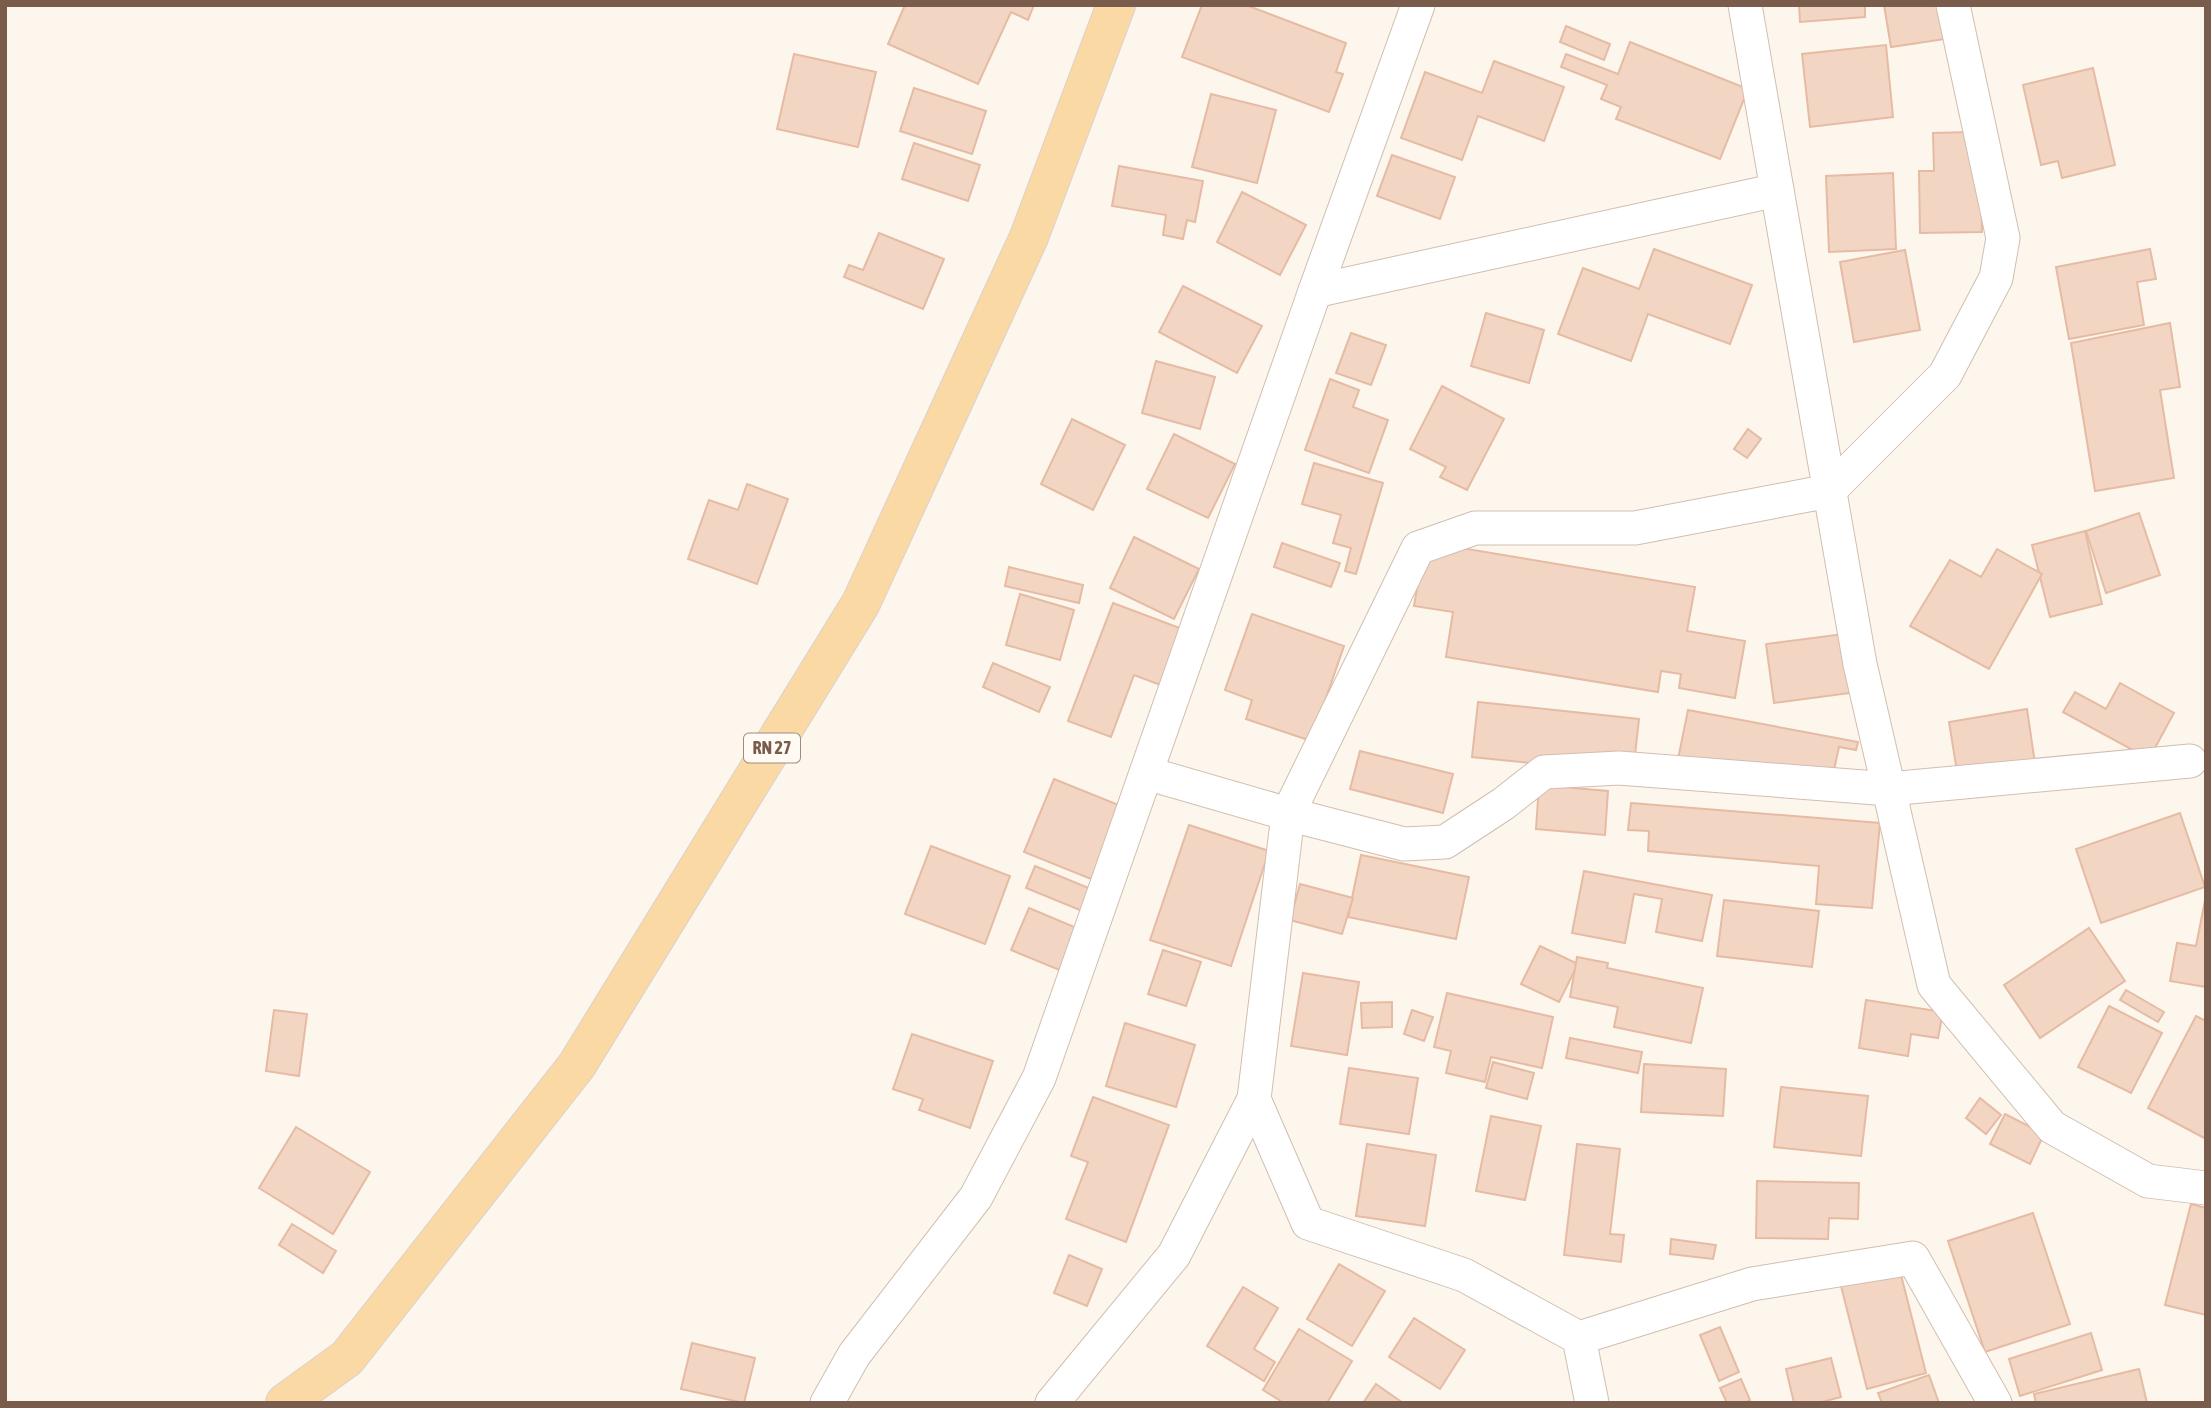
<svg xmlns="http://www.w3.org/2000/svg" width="2211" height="1408" viewBox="0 0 2211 1408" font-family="'Asap Condensed',sans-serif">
	<rect width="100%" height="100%" fill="#fdf6ec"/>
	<g fill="#f3d5c3" stroke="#e6bba3" stroke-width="2">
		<path d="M905,5H1034L1028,20L1011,12L978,84L888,44Z"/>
		<path d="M1202,5H1246L1346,43L1336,72L1343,74L1329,112L1182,57Z"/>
		<path d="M1799,5H1865V17L1800,22Z"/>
		<path d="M1884,5H1940L1945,39L1891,47Z"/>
		<path d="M1566,26L1610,44L1604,60L1560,42Z"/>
		<path d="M1630,42L1748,89L1720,159L1616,119L1621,107L1601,99L1607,85L1561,67L1566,54L1618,74Z"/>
		<path d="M1886,45L1893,117L1810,127L1802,54Z"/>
		<path d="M794,54L876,72L858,147L777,129Z"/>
		<path d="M1494,61L1564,87L1544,141L1478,116L1462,160L1401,138L1425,72L1482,93Z"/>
		<path d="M2093,68L2115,165L2062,178L2058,161L2041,165L2023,85Z"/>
		<path d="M914,88L986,111L972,154L900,131Z"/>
		<path d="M1211,94L1276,110L1257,183L1192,167Z"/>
		<path d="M1972,132L1981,162L1982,232L1920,233L1919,171H1934L1933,133Z"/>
		<path d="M914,143L980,165L968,201L902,179Z"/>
		<path d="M1392,155L1455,177L1440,219L1377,196Z"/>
		<path d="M1119,166L1203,181L1195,222L1187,220L1183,239L1163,235L1166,215L1112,206Z"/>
		<path d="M1893,173L1896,249L1829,252L1826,176Z"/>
		<path d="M1242,192L1306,225L1280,275L1217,242Z"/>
		<path d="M879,233L944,259L923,309L844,277L849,265L863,270Z"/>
		<path d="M1654,249L1752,285L1730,344L1648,314L1631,361L1558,334L1583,268L1639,289Z"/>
		<path d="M2150,249L2156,279L2137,282L2144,325L2069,339L2056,267Z"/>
		<path d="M1905,250L1920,330L1854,342L1840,262Z"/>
		<path d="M1183,286L1262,326L1237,373L1159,332Z"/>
		<path d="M1486,313L1544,330L1529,383L1471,366Z"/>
		<path d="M2170,323L2180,387L2160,390L2174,478L2095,491L2071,343Z"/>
		<path d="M1351,333L1386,345L1371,385L1336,373Z"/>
		<path d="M1156,361L1215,377L1200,429L1142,413Z"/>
		<path d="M1330,379L1359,390L1353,407L1388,420L1369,473L1305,450Z"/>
		<path d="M1442,386L1504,419L1467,490L1440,477L1446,467L1410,449Z"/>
		<path d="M1072,419L1125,445L1093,510L1041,484Z"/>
		<path d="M1748,429L1761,439L1747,458L1734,449Z"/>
		<path d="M1174,434L1235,464L1208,518L1147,489Z"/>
		<path d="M1314,463L1383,483L1356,574L1345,571L1351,548L1333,543L1341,515L1302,504Z"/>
		<path d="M747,484L788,499L757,584L688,559L709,500L738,510Z"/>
		<path d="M2139,513L2160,575L2106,593L2086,531Z"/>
		<path d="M2085,531L2102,604L2050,617L2032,545Z"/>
		<path d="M1134,537L1199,569L1174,619L1110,588Z"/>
		<path d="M1425,542L1695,587L1687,631L1745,641L1735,698L1679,688L1681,674L1661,671L1658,692L1446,657L1453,612L1414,606Z"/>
		<path d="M1282,543L1340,563L1331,587L1274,567Z"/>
		<path d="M1997,549L2042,574L1989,669L1910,626L1950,560L1981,577Z"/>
		<path d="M1009,567L1083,585L1079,603L1005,586Z"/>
		<path d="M1020,594L1074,610L1060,660L1006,645Z"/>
		<path d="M1113,603L1193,633L1171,689L1134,675L1111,737L1068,721Z"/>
		<path d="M1252,614L1344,646L1311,741L1246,719L1252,700L1225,690Z"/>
		<path d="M1851,633L1858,692L1774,703L1766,644Z"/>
		<path d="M993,663L1050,687L1039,712L983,687Z"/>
		<path d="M2120,683L2174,713L2149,759L2063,712L2075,692L2106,709Z"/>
		<path d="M1478,702L1639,719L1635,755L1656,776L1472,757Z"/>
		<path d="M2027,709L2037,777L1960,790L1949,722Z"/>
		<path d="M1688,710L1858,742L1856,750L1839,747L1828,798L1676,769Z"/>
		<path d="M1360,751L1453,774L1443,813L1350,789Z"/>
		<path d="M1054,779L1126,808L1096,881L1024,852Z"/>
		<path d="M1539,785L1608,791L1605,835L1536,829Z"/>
		<path d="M1631,803L1880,823L1872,908L1816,904L1819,866L1648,851L1649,831L1628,830Z"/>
		<path d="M2180,813L2205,887L2101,923L2076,849Z"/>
		<path d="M1189,825L1269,851L1231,966L1150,940Z"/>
		<path d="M931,846L1010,876L985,944L905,914Z"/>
		<path d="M1361,855L1469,877L1456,939L1348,917Z"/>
		<path d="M1035,866L1096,891L1087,913L1026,888Z"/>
		<path d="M1584,871L1712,895L1702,941L1656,932L1662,899L1634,894L1625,943L1572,933Z"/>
		<path d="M1300,884L1353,898L1342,934L1290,920Z"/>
		<path d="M2206,895V987L2170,981L2177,943L2196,946Z"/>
		<path d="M1724,900L1819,911L1812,967L1717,956Z"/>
		<path d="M1029,908L1091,934L1074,976L1011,950Z"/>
		<path d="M2089,928L2125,981L2040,1038L2004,985Z"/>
		<path d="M1540,946L1578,964L1559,1002L1521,984Z"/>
		<path d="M1163,950L1201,962L1186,1006L1148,994Z"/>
		<path d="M1577,957L1608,963L1607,968L1703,988L1691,1043L1614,1027L1618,1007L1570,997Z"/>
		<path d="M1303,973L1359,982L1347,1055L1291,1046Z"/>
		<path d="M2126,990L2164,1012L2158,1022L2120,1000Z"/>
		<path d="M1447,993L1553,1017L1542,1068L1491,1057L1485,1082L1446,1073L1451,1051L1434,1047Z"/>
		<path d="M1866,1000L1943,1012L1938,1038L1911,1034L1908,1056L1859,1048Z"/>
		<path d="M1392,1002V1027L1362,1028L1361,1003Z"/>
		<path d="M2109,1006L2162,1033L2131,1093L2078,1067Z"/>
		<path d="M274,1010L307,1014L299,1076L266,1071Z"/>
		<path d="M1412,1010L1433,1017L1424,1041L1404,1034Z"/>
		<path d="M2196,1016L2206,1021V1139L2148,1108Z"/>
		<path d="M1125,1023L1195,1045L1176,1107L1106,1086Z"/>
		<path d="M912,1034L993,1061L970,1128L919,1110L923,1099L893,1089Z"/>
		<path d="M1570,1038L1642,1052L1638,1073L1566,1058Z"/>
		<path d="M1493,1062L1534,1073L1527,1099L1486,1088Z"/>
		<path d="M1644,1064L1726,1069L1723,1116L1641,1112Z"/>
		<path d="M1349,1068L1418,1078L1409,1134L1340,1124Z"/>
		<path d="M1781,1087L1868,1096L1861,1156L1774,1147Z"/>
		<path d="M1093,1097L1169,1125L1126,1242L1066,1219L1088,1162L1071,1156Z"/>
		<path d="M1980,1098L2001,1115L1986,1134L1966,1118Z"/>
		<path d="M2005,1114L2044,1134L2030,1164L1990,1144Z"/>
		<path d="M1491,1116L1541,1126L1525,1200L1476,1191Z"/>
		<path d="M296,1127L370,1172L333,1234L259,1188Z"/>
		<path d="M1367,1144L1436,1155L1425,1226L1356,1216Z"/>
		<path d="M1577,1144L1620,1149L1610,1234L1624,1235L1621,1262L1564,1255Z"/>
		<path d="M1757,1181L1859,1183L1858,1219L1829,1218L1828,1239L1756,1238Z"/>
		<path d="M2191,1204L2206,1208V1315L2165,1305Z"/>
		<path d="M2033,1213L2070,1324L1985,1352L1948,1241Z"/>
		<path d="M292,1224L336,1251L323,1273L279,1245Z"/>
		<path d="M1671,1239L1716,1245L1713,1259L1670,1254Z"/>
		<path d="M1069,1255L1102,1269L1087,1306L1054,1293Z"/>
		<path d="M1339,1264L1385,1291L1352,1346L1307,1319Z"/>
		<path d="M1900,1271L1926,1373L1867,1389L1841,1286Z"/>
		<path d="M1243,1287L1278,1308L1254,1349L1275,1362L1264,1381L1207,1346Z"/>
		<path d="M1414,1318L1465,1350L1440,1389L1389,1357Z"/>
		<path d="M1720,1327L1739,1372L1719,1381L1700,1335Z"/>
		<path d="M1299,1329L1352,1361L1327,1403H1284L1263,1390Z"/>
		<path d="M2091,1333L2102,1370L2020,1396L2009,1359Z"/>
		<path d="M692,1343L755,1358L744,1403L681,1389Z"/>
		<path d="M1831,1358L1841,1397L1818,1403H1794L1786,1369Z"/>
		<path d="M2139,1369L2147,1403H2036L2034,1394Z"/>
		<path d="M1929,1375L1939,1403H1882L1878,1393Z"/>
		<path d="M1741,1379L1750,1400L1745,1403H1727L1720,1388Z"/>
		<path d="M1376,1384L1403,1403H1363Z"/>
	</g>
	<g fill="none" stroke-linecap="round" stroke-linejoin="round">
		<defs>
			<g id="street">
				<path d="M1745,5L1777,190"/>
				<path d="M1315,291L1777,190L1860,664L1934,985L2052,1127L2148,1181L2206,1188"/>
				<path d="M1146,773L1288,814L1404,844L1445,842L1503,804L1544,772L1619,768L1889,789L2190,761"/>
				<path d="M1579,1338L1752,1284L1913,1258L1995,1403"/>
				<path d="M827,1403L854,1355L976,1197L1039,1078L1315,291L1418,5"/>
				<path d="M1052,1403L1174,1255L1254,1099"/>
				<path d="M1592,1403L1579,1338L1464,1275L1308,1223L1254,1099L1288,814L1418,548L1475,528H1635L1829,491L1945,375L1996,278L2003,238L1953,5"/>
			</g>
			<path id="primary" d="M285,1403L347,1358L577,1065L861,603L1029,237L1116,5"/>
		</defs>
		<use href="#street" stroke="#d1beb0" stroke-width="35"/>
		<use href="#primary" stroke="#dad1cd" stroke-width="40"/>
		<use href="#street" stroke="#fff" stroke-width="33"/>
		<use href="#primary" stroke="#fbd9a5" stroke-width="38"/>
	</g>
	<g text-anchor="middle" stroke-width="5" stroke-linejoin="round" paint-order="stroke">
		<rect fill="#fffaf3" stroke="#a28b7f" stroke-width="2" x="744" y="733.5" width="56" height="29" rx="5"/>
		<g font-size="18" font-weight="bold" fill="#7a5c4d">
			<text x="772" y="754">RN 27</text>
		</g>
	</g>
	<rect width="2211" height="1408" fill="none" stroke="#7a5c4d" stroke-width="14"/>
</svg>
